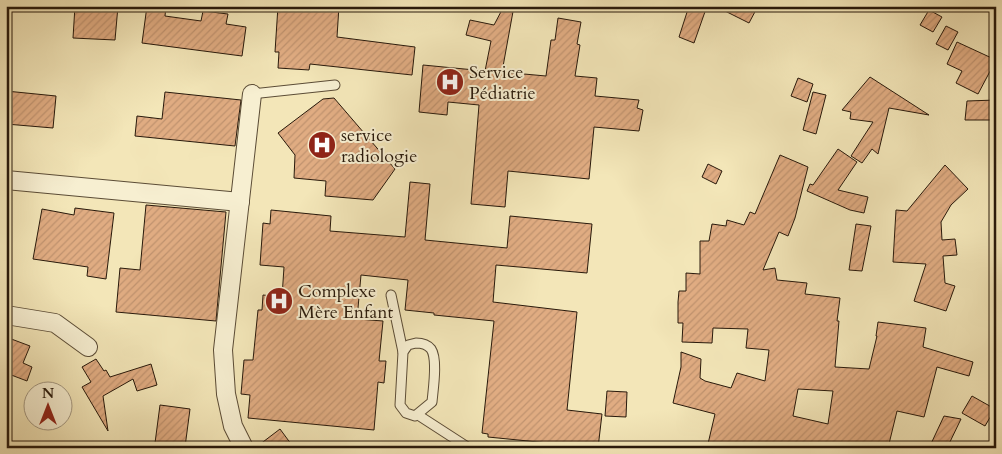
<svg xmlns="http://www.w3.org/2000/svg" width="1002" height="454" viewBox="0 0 1002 454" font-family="Cardo,serif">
	<defs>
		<pattern id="building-hatch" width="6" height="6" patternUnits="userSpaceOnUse" patternTransform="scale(1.25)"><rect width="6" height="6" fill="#e0ac82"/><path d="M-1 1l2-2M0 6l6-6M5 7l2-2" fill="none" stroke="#c0936f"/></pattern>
	</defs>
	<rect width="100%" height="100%" fill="#f3e6b8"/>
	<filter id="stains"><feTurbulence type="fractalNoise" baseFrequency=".004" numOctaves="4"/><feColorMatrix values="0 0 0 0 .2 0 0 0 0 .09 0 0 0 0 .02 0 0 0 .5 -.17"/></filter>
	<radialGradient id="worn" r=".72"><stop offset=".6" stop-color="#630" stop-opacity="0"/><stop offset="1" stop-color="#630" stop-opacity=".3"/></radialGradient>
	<g fill="url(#building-hatch)" stroke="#28190b" fill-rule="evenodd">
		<path d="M75,6H118L115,40L73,38Z"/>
		<path d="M147,6H166L165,16L201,21L203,11L228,14L226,24L246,27L242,56L142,43Z"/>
		<path d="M278,6H339L337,37L415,47L412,75L310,64L309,70L278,68L279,52H275Z"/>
		<path d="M504,6H514L502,72L546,76L551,40H555L558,18L581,22L577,44L580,45L575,76L597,78L595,96L639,100L637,108L643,110L639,131L594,127L589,179L508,171L505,207L471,204L479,105L448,102L447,115L419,112L423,65L485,71L491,41L466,35L470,20L494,25Z"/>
		<path d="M689,6H707L694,43L679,37Z"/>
		<path d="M715,6H758L749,23Z"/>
		<path d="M929,10L942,17L933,32L920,25Z"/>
		<path d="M946,26L958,32L948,50L936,44Z"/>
		<path d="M957,42L996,60L978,94L956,83L962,71L947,64Z"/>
		<path d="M870,77L929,115L889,108L878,154L872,149L862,163L851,156L873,122L850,119L851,112L842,110Z"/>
		<path d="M798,78L813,84L807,102L791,96Z"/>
		<path d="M6,91L56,96L53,128L6,124Z"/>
		<path d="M165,92L241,100L235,146L135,136L137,116L162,119Z"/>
		<path d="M813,92L826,95L816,134L803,130Z"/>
		<path d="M334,98L395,169L373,200L325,196L326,181L294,178L295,155L278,133L323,99Z"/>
		<path d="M996,100V120H965L967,101Z"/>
		<path d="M838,149L857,162L838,190L868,197L864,213L850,210L807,191L810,184L813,185Z"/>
		<path d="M780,155L808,167L795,218L788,236L779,232L763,270L775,268L777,280L807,283L805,294L840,298L837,321H839L835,367L869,369L877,336H876L878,322L926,328L923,347L973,362L969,376L937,367L924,417L897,411L888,448H851L831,444L830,448H707L715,414L673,403L681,367V352L701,359L700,378L705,381L731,388L737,373L765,381L769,350L746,348L748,329L713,328L712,343L682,342L683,323H678V302L679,291H686V273L700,274V241H709L712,224L726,226L727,220L744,225L750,212L755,214ZM798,389L833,391L828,424L793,416Z"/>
		<path d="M708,164L722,171L716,184L702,177Z"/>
		<path d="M945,165L968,189L951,205L941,222L942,240L955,239L957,255L943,256L945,283L955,286L946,311L914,301L926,264L893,262L896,210L907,211Z"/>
		<path d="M410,182L430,184L425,240L507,248L510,216L592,224L587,273L496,265L493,302L577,312L567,410L602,414L598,448L488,437V434L482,433L494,321L434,315V313L405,310L408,280L361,275L357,319L383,321L379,361H386L384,383L378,382L374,430L248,418L250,395L241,394L244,360H253L258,310H262L263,295L282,297L284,267L260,265L263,223L270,224L271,210L331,216L330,231L405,237Z"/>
		<path d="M146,205L226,212L216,321L116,312L120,268L140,270Z"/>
		<path d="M75,208L114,213L106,279L87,276L88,267L33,259L42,209L74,215Z"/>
		<path d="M856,224L871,226L862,271L849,270Z"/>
		<path d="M6,337L30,346L23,363L32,367L27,381L6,373Z"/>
		<path d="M96,359L104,371L106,370L110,377L151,364L157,385L137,391L133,379L103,396L108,431L82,387L91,382L82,367Z"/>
		<path d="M607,391L627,392L626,417L605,416Z"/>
		<path d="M972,396L995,409L985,426L962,413Z"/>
		<path d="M160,405L190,409L185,447L155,443Z"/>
		<path d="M944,416L961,419L947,448H929Z"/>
		<path d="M280,429L294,448H255Z"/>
	</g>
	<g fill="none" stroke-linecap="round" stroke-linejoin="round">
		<defs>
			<g id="lane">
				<path d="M252,94L335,85"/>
				<path d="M391,295L403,352"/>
				<path d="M416,343C422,343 427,344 431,349C438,359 433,390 432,402L415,416L406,413L400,405L403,352L408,345Z"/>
				<path d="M418,415L469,448"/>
			</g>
			<g id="street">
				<path d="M6,180L240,202"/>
				<path d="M6,315L55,323L88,347"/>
				<path d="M244,448L233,426L226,394L223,350L252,94"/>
			</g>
		</defs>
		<use href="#lane" stroke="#5b4c36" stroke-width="11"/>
		<use href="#street" stroke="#5b4c36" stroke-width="20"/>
		<use href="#lane" stroke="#f7efd1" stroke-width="9"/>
		<use href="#street" stroke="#f7efd1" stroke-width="18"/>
	</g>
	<defs>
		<symbol id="hospital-disc" viewBox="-11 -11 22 22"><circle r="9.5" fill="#8f2418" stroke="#f7efd1"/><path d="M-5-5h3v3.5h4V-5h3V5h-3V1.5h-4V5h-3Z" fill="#fff"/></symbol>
	</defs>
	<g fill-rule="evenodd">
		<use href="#hospital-disc" x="434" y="66" width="32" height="32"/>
		<use href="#hospital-disc" x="306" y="129" width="32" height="32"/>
		<use href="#hospital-disc" x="263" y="285" width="32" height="32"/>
	</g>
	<g text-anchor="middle" stroke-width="4" stroke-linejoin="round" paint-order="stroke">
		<g font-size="18" fill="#28190b" stroke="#f7efd1" text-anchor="start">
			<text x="469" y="78">Service<tspan x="469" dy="21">Pédiatrie</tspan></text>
			<text x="341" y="141">service<tspan x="341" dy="21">radiologie</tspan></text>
			<text x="298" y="297">Complexe<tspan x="298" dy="21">Mère Enfant</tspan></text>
		</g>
	</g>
	<rect width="1002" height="454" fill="none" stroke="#f3e6b8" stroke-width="25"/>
	<rect x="8" y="8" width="987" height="439" fill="none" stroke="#28190b" stroke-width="2.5"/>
	<rect x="12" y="12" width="977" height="429" fill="none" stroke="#28190b"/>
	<g transform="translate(48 406)"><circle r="24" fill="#f7efd1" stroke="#a49982"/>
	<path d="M0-4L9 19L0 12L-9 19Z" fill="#8f2418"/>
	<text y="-8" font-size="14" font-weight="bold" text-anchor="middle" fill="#28190b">N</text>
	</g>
	<rect width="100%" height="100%" filter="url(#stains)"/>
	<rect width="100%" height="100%" fill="url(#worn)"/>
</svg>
